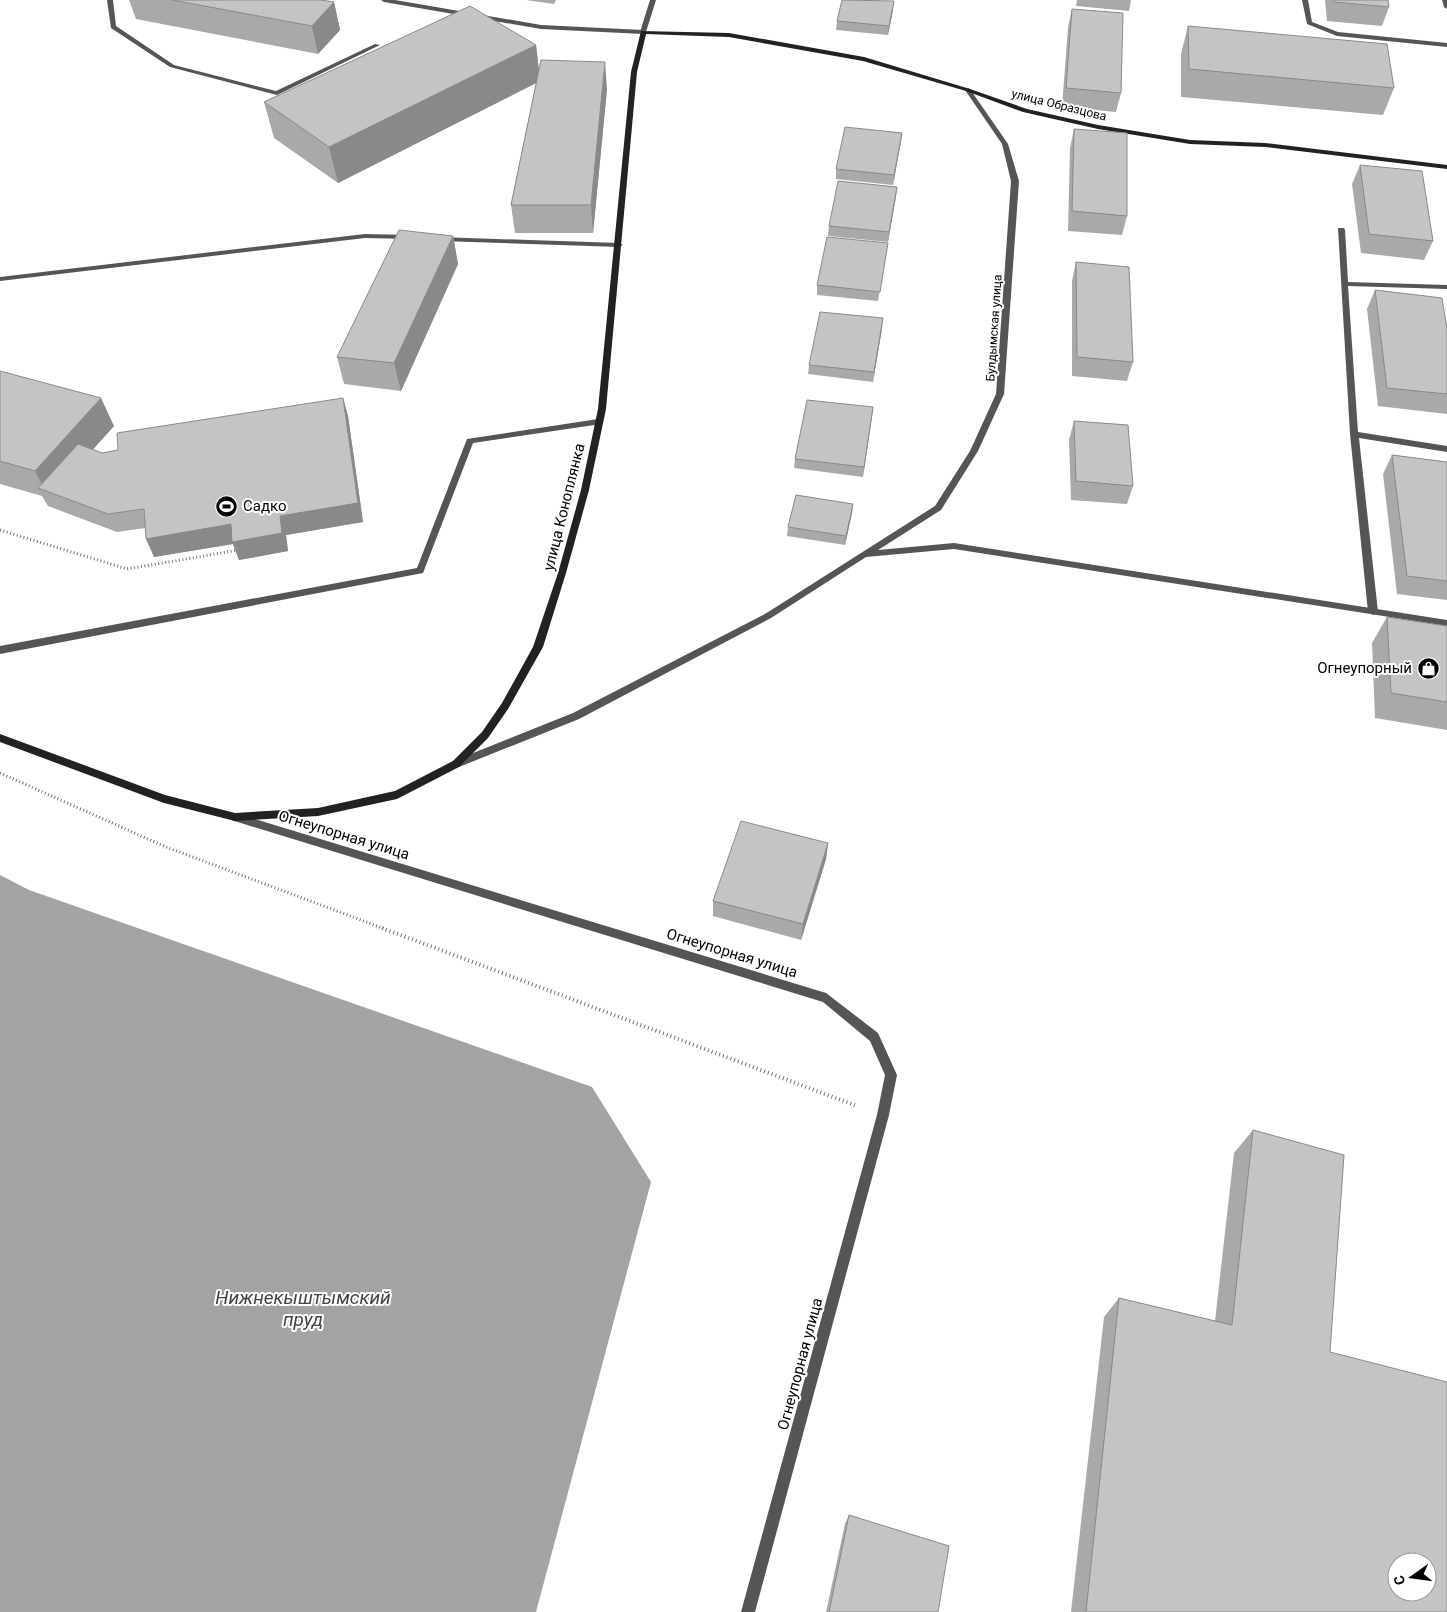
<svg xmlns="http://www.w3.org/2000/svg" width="1447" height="1612" viewBox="0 0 1447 1612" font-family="Roboto,sans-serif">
	<rect width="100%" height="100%" fill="#fff"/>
	<path fill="#a3a3a3" d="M0,875L29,890L592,1087L651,1182L536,1612H0Z"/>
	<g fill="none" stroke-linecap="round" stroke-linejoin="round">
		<g stroke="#777" stroke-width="3" stroke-dasharray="1 2.5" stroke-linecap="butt">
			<path d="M0,530L127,569L239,550"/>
			<path d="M0,773L166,847L385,929"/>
		</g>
		<path stroke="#777" stroke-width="4" stroke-dasharray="1 3" stroke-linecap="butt" d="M382,928L857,1106"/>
		<g fill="#555" fill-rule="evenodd">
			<path d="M107,0H113L116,26L174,65L276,91L375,44L380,45L277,95L170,67L111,28Z"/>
			<path d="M381,0H395L541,25L643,30L646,32L643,34L541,29L384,2Z"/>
			<path d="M1302,0H1308L1312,22L1338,32L1447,43V47L1337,36L1307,24Z"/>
			<path d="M1338,228H1344L1345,230L1348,282L1447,285V289L1348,286L1358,432L1447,446V452L1359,438L1378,612L1373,615L1368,612L1350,434Z"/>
			<path d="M365,234L409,235L413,237L409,239L365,238L0,281V277Z"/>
			<path d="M438,237L619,243L623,245L619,247L441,241H438Z"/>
			<path d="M598,419L601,420V424L473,443L423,573L0,654V646L417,568L467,439Z"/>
		</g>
		<g fill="#555" fill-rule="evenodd">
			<path d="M650,0H656L646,32L643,34L640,32Z"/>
			<path d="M1442,0H1447V9L1444,7Z"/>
			<path d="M968,88L970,89L1008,144L1019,181L1004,394L978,451L941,510L878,550L954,543L1447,620V626L954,549L866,557L771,618L579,719L459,767H453L451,764L453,761L573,713L765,614L935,506L970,451L996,394L1011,181L1002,144L965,90Z"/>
			<path d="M235,813L826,993L878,1033L897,1075L889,1115L755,1612H741L877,1115L885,1075L870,1041L823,1002L231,820L230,817L231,814Z"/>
		</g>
		<path fill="#222" fill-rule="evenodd" d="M641,31L729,33L864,57L970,89L1027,109L1098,125L1190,140L1265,143L1447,165V169L1265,147L1190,144L1098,129L1023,112L966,91L863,61L729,37L646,34L637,72L606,409L589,490L566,573L543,647L508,709L488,738L459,767L397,799L318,816L235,821L164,803L0,742V734L165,795L235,813L318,808L395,791L453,761L482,732L502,703L533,647L558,573L581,490L598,409L631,72Z"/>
	</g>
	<g fill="#a9a9a9">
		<path d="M129,0H321L334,2L340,30L318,54L136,19Z"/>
		<path d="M526,0H556L554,4Z"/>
		<path d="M1077,0H1131L1129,11L1076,6Z"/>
		<path d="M1325,0H1388L1389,7L1382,26L1327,21Z"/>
		<path d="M1072,9L1121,93L1116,112L1062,107L1068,27Z"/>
		<path d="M893,10L888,35L836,30L837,21Z"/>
		<path d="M1188,26L1394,88L1383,115L1181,97V54Z"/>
		<path d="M536,45L539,70L607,89L593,233H515L511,205L536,83L338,183L274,138L264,102Z"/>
		<path d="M1074,129L1127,216L1122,235L1068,231L1070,148Z"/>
		<path d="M902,133L893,185L836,179V169Z"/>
		<path d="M1360,165L1433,241L1424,260L1361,253L1352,184Z"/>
		<path d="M897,187L888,242L828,236L829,226Z"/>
		<path d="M453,236L458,264L401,391L344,384L337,357Z"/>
		<path d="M888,243L878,301L817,295V285Z"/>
		<path d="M1076,262L1133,362L1127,381L1072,376V281Z"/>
		<path d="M1375,290L1447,329V414L1378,406L1367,309Z"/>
		<path d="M882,328L873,382L808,374L809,365Z"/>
		<path d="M0,371L114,426L93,449L102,453L118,450L343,398L348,416L363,522L286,535L288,551L239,560L233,544L154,557L145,528L117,532L48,506L42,496L0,484Z"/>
		<path d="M873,407L863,477L794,468L795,459Z"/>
		<path d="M1074,421L1133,486L1127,504L1071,500L1069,440Z"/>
		<path d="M1392,455L1447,462V600L1397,594L1383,474Z"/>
		<path d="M853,504L852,513L845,545L787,536L788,527Z"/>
		<path d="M1387,617L1447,626V730L1375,718L1372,643Z"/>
		<path d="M828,843L826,859L801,940L713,916V901Z"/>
		<path d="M1253,1130L1330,1352L1447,1612H1071L1104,1317L1119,1298L1215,1321L1234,1153Z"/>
		<path d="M849,1515L938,1612H826L845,1524Z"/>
	</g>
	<g fill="#898989">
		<path d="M894,1L893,10L888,35L889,26Z"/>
		<path d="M334,2L340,30L318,54L312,26Z"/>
		<path d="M536,45L540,81L338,183L329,147Z"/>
		<path d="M605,62L607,89L593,233L591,205Z"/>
		<path d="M902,133L901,142L893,185L894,175Z"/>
		<path d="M897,187L896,197L888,242L889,232Z"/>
		<path d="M453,236L458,264L401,391L394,363Z"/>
		<path d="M883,318L882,328L873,382L874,372Z"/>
		<path d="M101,398L114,426L54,493L45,490L35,471Z"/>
		<path d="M343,398L348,416L363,522L286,535L288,551L239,560L233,544L154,557L146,539L280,516Z"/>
		<path d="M873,407L872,417L863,477L864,467Z"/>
		<path d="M853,504L852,513L845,545L846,536Z"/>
		<path d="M828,843L826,859L801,940L803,924Z"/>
	</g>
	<g fill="#c4c4c4" stroke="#898989" fill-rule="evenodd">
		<path d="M172,0H321L334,2L312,26Z"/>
		<path d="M842,0L894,1L889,26L837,21Z"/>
		<path d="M1334,0H1388L1389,7L1334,2Z"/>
		<path d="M470,6L536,45L329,147L264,102Z"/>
		<path d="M1072,9L1123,13L1121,93L1066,88Z"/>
		<path d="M1188,26L1387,44L1394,88L1189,69Z"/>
		<path d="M541,60L605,62L591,205H511Z"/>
		<path d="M845,127L902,133L894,175L836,169Z"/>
		<path d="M1074,129L1127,133V216L1072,211Z"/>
		<path d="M1360,165L1422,171L1433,241L1369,234Z"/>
		<path d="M838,181L897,187L889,232L829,226Z"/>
		<path d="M399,230L453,236L394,363L337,357Z"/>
		<path d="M827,237L888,243L880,292L817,285Z"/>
		<path d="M1076,262L1129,267L1133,362L1077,357Z"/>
		<path d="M1375,290L1442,298L1447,329V394L1387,388Z"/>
		<path d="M820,312L883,318L874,372L809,365Z"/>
		<path d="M0,371L101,398L35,471L0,461Z"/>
		<path d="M343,398L358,503L280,516L282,533L232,542L231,524L146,539L144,509L108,514L38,488L78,444L102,453L118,450L117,433Z"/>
		<path d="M807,400L873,407L864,467L795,459Z"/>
		<path d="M1074,421L1128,425L1133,486L1076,481Z"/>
		<path d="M1392,455L1447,462V581L1407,576Z"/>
		<path d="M796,495L853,504L846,536L788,527Z"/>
		<path d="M1387,617L1447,626V702L1391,693Z"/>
		<path d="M741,821L828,843L803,924L713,901Z"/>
		<path d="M1253,1130L1344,1155L1330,1352L1447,1382V1612H1086L1119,1298L1232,1325ZM1397,1562H1427V1592H1397Z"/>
		<path d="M849,1515L949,1546L938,1612H829Z"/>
	</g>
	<defs>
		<symbol id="stadium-disc" viewBox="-11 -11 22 22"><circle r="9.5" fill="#000" stroke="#fff"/><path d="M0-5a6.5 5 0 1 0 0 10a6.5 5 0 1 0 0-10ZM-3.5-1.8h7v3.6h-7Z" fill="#fff"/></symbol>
		<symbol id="shop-disc" viewBox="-11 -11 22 22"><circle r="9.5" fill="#000" stroke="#fff"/><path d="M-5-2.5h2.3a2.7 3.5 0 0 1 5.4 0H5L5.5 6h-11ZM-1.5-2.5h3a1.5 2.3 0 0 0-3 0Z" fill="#fff"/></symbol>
	</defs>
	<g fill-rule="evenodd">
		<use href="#stadium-disc" x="214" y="494" width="25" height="25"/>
		<use href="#shop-disc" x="1416" y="656" width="25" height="25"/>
	</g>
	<g text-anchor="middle" stroke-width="4" stroke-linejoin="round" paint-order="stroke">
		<g font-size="12" fill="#000" stroke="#fff">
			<text transform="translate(1059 105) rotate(14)" y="4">улица Образцова</text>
			<text transform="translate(994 328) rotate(-86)" y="4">Булдымская улица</text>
		</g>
		<g font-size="15" fill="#000" stroke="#fff" text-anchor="start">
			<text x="243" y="511">Садко</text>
			<text x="1412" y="673" text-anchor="end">Огнеупорный</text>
		</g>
		<g font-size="15" fill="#000" stroke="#fff">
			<text transform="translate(564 507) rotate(-76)" y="5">улица Коноплянка</text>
			<text transform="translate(344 835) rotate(17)" y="5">Огнеупорная улица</text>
			<text transform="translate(732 953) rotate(17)" y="5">Огнеупорная улица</text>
			<text transform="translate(800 1364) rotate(-75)" y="5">Огнеупорная улица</text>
		</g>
		<g font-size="19" font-style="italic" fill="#444" stroke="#fff">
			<text x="303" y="1304">Нижнекыштымский<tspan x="303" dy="22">пруд</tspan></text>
		</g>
	</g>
	<g transform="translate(1412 1577) rotate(256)"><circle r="24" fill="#ffffff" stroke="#999999"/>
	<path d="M0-4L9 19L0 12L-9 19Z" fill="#000000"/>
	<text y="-8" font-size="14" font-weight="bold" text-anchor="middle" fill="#000000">С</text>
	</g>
</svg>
